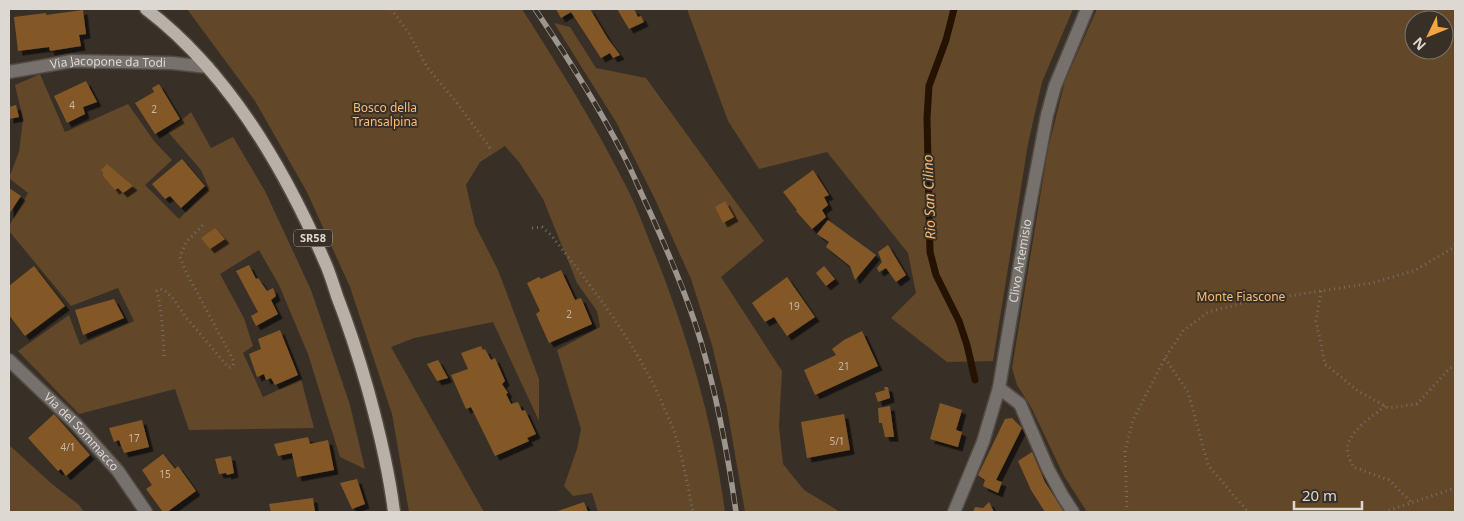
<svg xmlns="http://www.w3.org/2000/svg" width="1464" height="521" viewBox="0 0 1464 521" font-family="'Noto Sans',sans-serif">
	<defs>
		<filter id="shadow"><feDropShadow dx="4.5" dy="4.5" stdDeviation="0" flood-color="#0009"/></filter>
	</defs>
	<rect width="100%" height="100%" fill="#383027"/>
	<g fill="#624729" fill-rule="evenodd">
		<path d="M187,9H522C559,67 596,126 627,188C637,207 644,228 652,247C687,333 713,421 725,512H598L592,493L573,496L564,486L577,449L581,429L557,350L600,327L597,311L577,283L543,199L519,162L505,146L480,162L466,185L475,225L498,270L539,379V421L493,322L414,338L391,347L484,512H409L392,414L350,287L307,192L255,101Z"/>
		<path d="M687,9H1073L1042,82L1028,144L993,361L947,362L891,318L916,293L908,253L827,152L759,169L728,121Z"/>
		<path d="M1097,9H1455V512H1087L1064,476L1031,407L1017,385L1012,368L1048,149L1065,81ZM1414,20H1444V50H1414Z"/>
		<path d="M554,23L570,27L596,68L646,78L764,241L721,277L782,371L779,427L783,464L804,490L837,510V512H745L727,408L712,345L691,279L654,197L616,122Z"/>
		<path d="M40,74L65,132L128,104L154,141L172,160L145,185L179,219L209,188L201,170L168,132L191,112L211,148L233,137L265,191L311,290L350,405L365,469L340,457L308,354L279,285L259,250L220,274L244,318L253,346L243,353L263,397L301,379L314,428L189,430L175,389L79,414L18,351L69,315L80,345L134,321L118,288L71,306L9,231V226L28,193L9,178L19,152L23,119L15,85Z"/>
		<path d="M9,445L52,484L79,505L84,512H9Z"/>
	</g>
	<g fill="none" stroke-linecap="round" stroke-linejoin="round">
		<path stroke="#261200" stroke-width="7" d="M954,9L946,40L929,86L927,118L930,252L936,275L959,321L967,345L975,380"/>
	</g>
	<g fill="#835928" filter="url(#shadow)">
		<path d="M556,9H590L608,39L620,55L613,58L610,53L601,58L571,12L561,18Z"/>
		<path d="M617,9H634L638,17L641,16L644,22L629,29Z"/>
		<path d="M83,10L86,34L79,35L81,46L50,51L49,47L18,51L14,17L46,13V15Z"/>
		<path d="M86,81L97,102L83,107L85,114L67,123L54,96Z"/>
		<path d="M159,84L180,119L155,134L135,103L154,92L152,88Z"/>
		<path d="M16,105L19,117L9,119V107Z"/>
		<path d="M182,159L205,186L181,208L170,196L165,199L152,184Z"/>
		<path d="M107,164L133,186L123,193L118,188L115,190L103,176V172L101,170Z"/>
		<path d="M813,170L829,195L824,197L828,205L822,210L826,217L812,229L796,211L797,210L783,192Z"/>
		<path d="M9,188L21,196L9,214Z"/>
		<path d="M725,201L734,217L723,223L715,207Z"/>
		<path d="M828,220L876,255L855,280L850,266L826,247L829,242L817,234Z"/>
		<path d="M215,228L225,239L210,249L201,238Z"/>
		<path d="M888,245L906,275L896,282L886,268L879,272L877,268L882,262L878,252Z"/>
		<path d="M249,265L256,279L258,278L267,291L273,288L276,296L271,300L278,314L256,326L251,316L258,312L236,271Z"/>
		<path d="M34,266L65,306L25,336L9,315V286Z"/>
		<path d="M824,266L835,279L826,286L816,273Z"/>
		<path d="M561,270L575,300L581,298L592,324L549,343L536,314L540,311L527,283L539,277L541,279Z"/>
		<path d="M787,277L815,317L787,336L774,317L765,322L752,303Z"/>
		<path d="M114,299L124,318L83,335L75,310Z"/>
		<path d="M280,330L298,375L275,385L271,378L266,380L264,374L257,377L249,354L261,349L258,339Z"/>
		<path d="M862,331L878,366L815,395L804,370L836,355L832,349L844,340Z"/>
		<path d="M481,346L483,350L485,349L491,360L495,358L505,381L502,384L508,393L506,394L511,404L518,402L522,411L525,410L536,434L527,438L529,441L495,456L471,407L466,409L451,375L468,369L461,353Z"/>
		<path d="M438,360L448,378L437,381L427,364Z"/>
		<path d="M884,387H888L890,398L878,402L875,393L885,390Z"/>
		<path d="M940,403L962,410L956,430L962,432L958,447L930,439Z"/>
		<path d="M890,406L894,437H885L882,423H879L878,408Z"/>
		<path d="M54,414L90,455L66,476L61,469L58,471L28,438Z"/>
		<path d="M844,414L850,450L807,458L801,422Z"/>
		<path d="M1012,418L1022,428L996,480L1002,482L998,493L983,486L985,480L978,475L1005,419Z"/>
		<path d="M142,420L149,447L124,453L119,440L114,442L109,428Z"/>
		<path d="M308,437L310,444L328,440L334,470L297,477L292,453L278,456L274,444Z"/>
		<path d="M1032,452L1045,482L1064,512H1045L1031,490L1018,461Z"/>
		<path d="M163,454L175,469L178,466L196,491L167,512H163L146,489L152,485L142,470Z"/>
		<path d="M231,456L234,473L227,475L226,473L219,474L215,459Z"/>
		<path d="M357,479L365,504L352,509L340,483Z"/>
		<path d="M313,498L315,512H271L269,504Z"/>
		<path d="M584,502L588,512H555Z"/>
		<path d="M989,502L994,512H973L975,507L983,508Z"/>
	</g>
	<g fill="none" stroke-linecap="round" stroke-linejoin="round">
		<defs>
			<g id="minor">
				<path id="s1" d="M9,72L72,61L172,63L208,67"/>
				<path id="s2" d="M9,360L76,424L118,471L146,512"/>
				<path d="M999,388L1020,404L1048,469L1062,495L1073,512"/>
				<path id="s3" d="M954,512L983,442L999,388L1029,210L1047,115L1055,86L1087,9"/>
			</g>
			<path id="major" d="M146,9C229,72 287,173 327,267C331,277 334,287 337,296C349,327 359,358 368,390C379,430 389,471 394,512"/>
		</defs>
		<use href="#minor" stroke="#534b43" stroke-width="15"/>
		<use href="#major" stroke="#534b43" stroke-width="15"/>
		<g stroke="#776f68" stroke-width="3" stroke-dasharray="1 4" stroke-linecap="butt">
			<path d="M391,9L408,32L427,67L457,103L492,151"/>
			<path d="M532,228L542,227L551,235C594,290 638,345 665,410C668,418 673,426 675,434C683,460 688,486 693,512"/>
			<path d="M1321,291L1316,321L1325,364L1358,391L1385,406L1388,408L1417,404L1449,369L1455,365"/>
			<path d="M164,356C163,334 162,313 157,291L159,289L164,290L172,297L185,316L228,367H230L233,366L234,362L229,352L186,272L180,257L186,242L204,224"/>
			<path d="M1165,358L1188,392L1208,465L1248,512"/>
			<path d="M1385,406C1371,418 1343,434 1348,455C1349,459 1352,463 1353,467L1389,480L1412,503"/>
			<path d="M1127,512L1125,451L1133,420L1165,358L1183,331L1208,312L1244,303L1372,283L1414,271L1451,249L1455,245"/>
			<path d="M1384,512L1455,488"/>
		</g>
		<use href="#minor" stroke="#76716d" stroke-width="12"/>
		<use href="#major" stroke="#b9b1a8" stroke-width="12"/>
		<defs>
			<path id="rail" d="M535,9C566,55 597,104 623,154C633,173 641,193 650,212C669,254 688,298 701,342C717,397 728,455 736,512"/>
		</defs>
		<use href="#rail" stroke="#9c968f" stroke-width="5.5"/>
		<use href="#rail" stroke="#383027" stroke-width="4" stroke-dasharray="11" stroke-linecap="butt"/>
	</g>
	<g text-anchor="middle" stroke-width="4" stroke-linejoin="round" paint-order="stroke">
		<g font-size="10" fill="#c7b8a8">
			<text x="72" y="109">4</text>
			<text x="154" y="113">2</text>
			<text x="794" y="310">19</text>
			<text x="569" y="318">2</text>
			<text x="844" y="370">21</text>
			<text x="134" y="442">17</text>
			<text x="837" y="445">5/1</text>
			<text x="68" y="451">4/1</text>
			<text x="165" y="478">15</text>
		</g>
		<rect fill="#383027" stroke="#aca69f" stroke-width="1" x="294" y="229.5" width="38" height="17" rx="4"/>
		<g font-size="11" font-weight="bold" fill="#ded8d3">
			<text x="313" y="242">SR58</text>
		</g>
		<g font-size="12" fill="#ded8d3" stroke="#383027">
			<text dy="4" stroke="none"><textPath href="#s1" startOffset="100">Via Jacopone da Todi</textPath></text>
			<text dy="4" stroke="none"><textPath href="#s3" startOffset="261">Clivo Artemisio</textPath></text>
			<text dy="4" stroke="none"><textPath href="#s2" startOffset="102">Via del Sommacco</textPath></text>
		</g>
		<g font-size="12" fill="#fcbc75" stroke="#383027">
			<text x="385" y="112">Bosco della<tspan x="385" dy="14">Transalpina</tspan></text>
			<text x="1241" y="301">Monte Fiascone</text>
		</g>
		<g font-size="14" font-style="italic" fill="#f9b972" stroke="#383027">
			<text transform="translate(929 197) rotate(-92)" y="5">Rio San Cilino</text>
		</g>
	</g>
	<rect width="1464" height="521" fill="none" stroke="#ded8d3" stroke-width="20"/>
	<g transform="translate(1429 35) rotate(227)"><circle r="24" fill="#383027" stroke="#7a736c"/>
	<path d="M0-4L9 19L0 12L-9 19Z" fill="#f3a443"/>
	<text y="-8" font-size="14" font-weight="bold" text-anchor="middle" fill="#ded8d3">N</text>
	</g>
	<path d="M1294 501v8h68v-8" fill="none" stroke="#ded8d3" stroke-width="2.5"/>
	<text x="1302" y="501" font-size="15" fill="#ded8d3" stroke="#383027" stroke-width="4" paint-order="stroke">20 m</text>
</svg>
